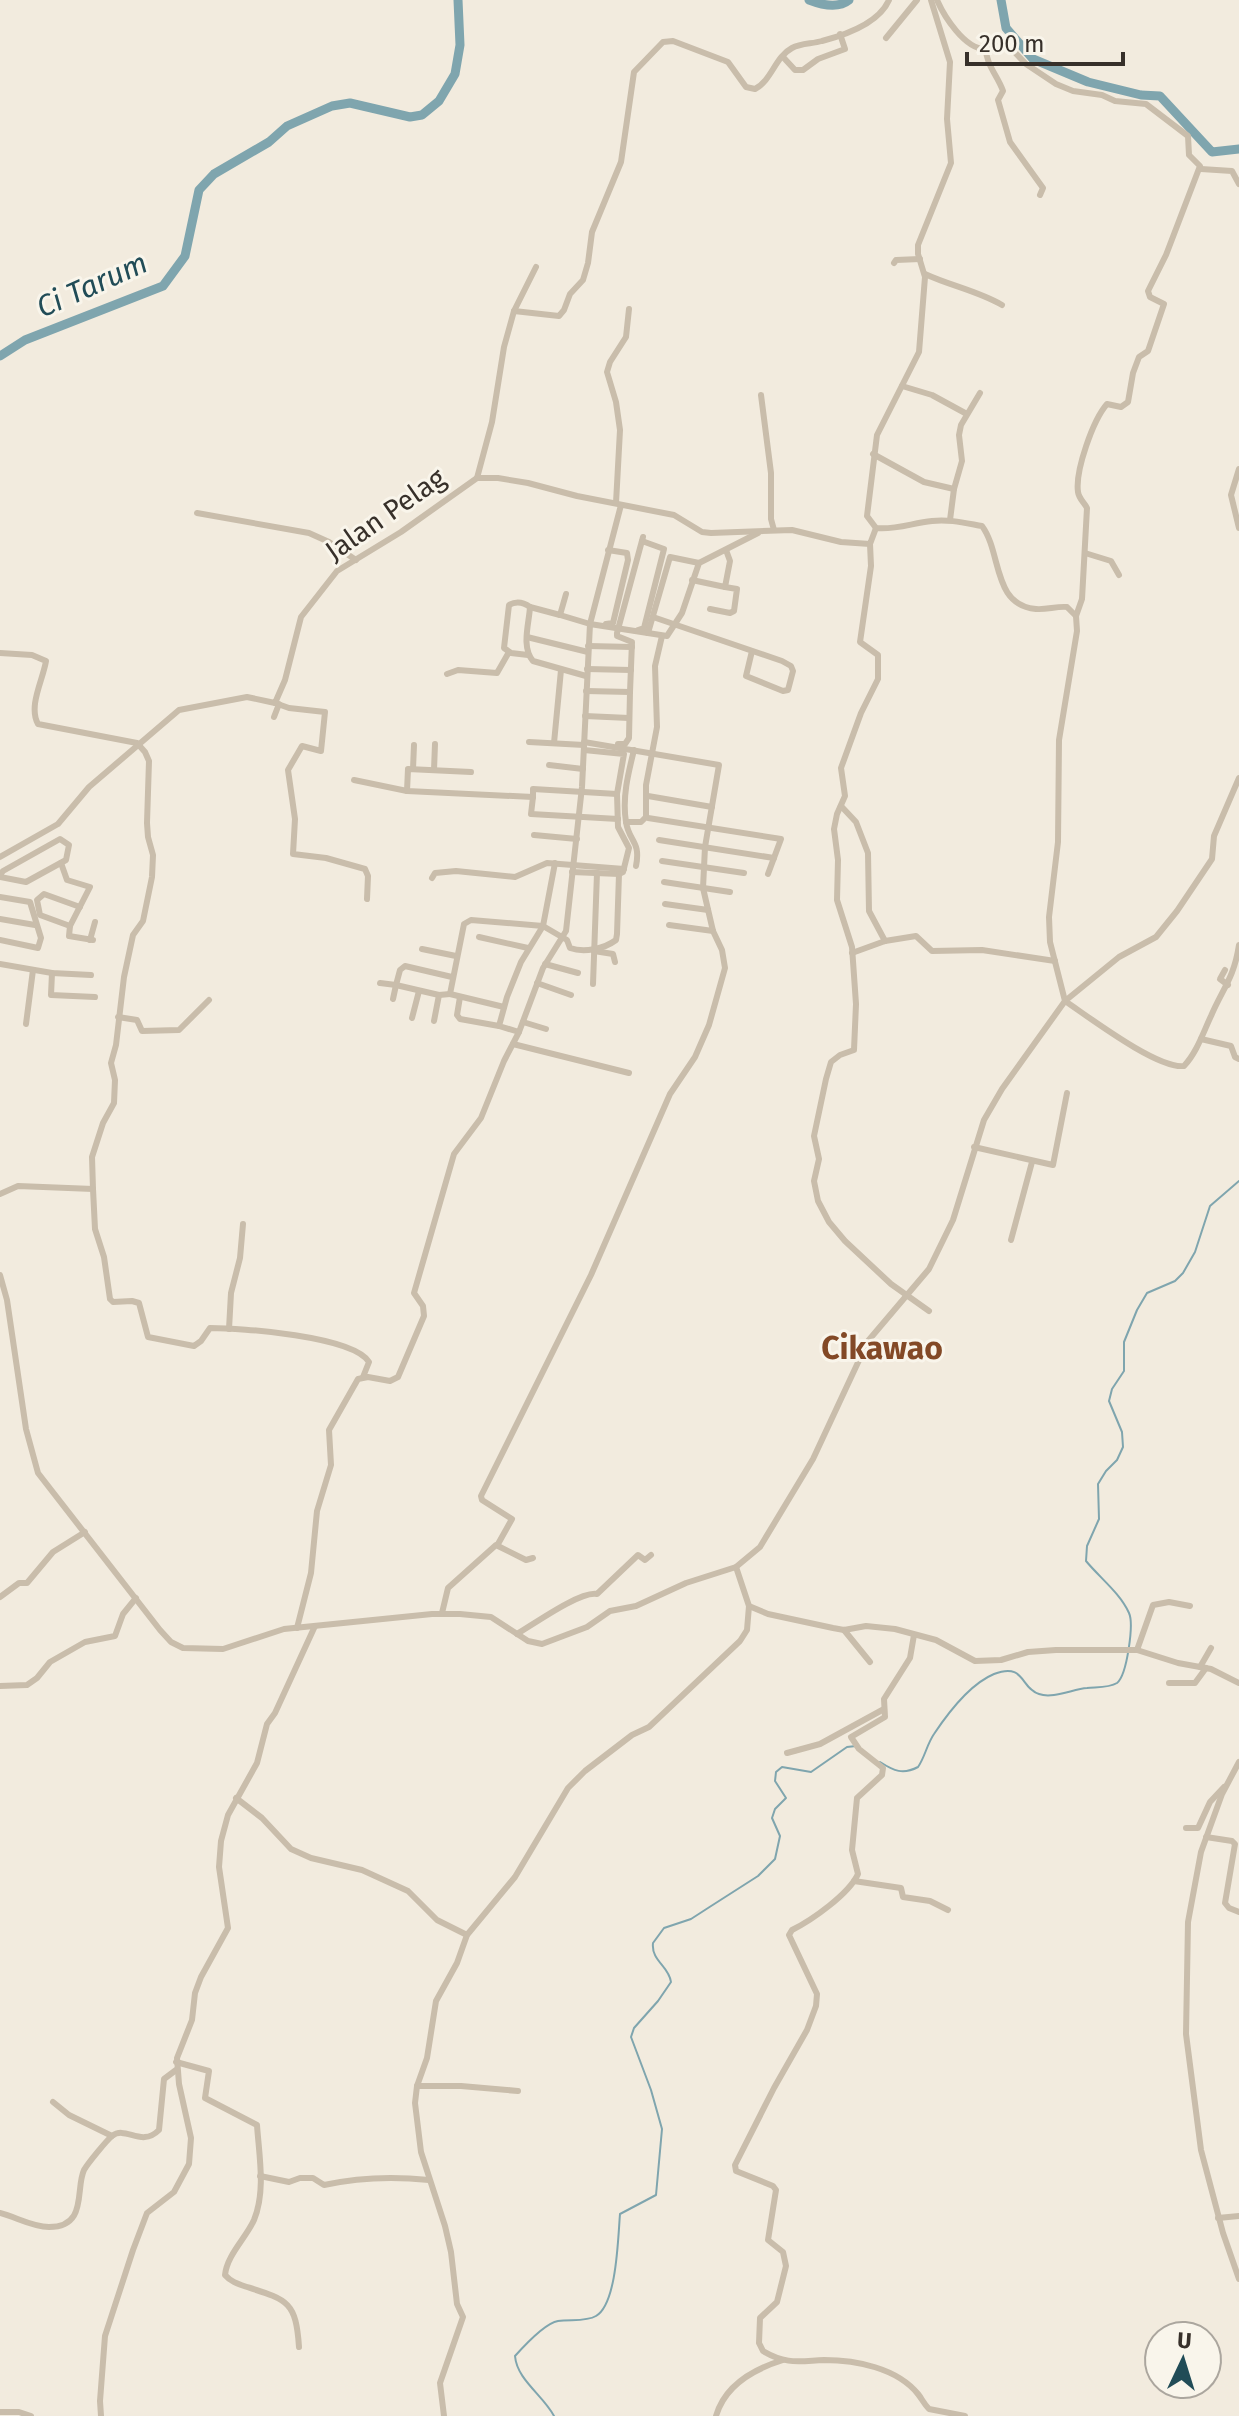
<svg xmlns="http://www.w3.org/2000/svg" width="1239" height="2416" viewBox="0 0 1239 2416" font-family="'Fira Sans',sans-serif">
	<rect width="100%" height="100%" fill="#f2ebde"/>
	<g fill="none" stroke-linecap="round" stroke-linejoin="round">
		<g stroke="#7fa5ae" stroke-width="2">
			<path d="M880,1762C894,1771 903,1775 918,1767C925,1757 927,1744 934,1734C948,1713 970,1684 994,1674C1025,1662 1020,1688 1039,1694C1053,1699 1073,1689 1087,1688C1097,1687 1109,1688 1117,1683C1127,1675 1134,1624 1129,1613C1120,1593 1100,1578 1086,1561L1087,1546L1099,1519L1098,1484L1106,1471L1117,1460L1123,1447L1122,1432L1109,1401L1112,1389L1124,1371V1342L1137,1310L1147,1293L1175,1281L1183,1273L1195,1252L1210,1206L1239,1181"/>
			<path d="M554,2416C543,2395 517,2380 515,2356C524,2346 546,2323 558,2321C570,2319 586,2322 596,2316C617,2304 618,2237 620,2214L656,2195L662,2129L651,2090L631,2037L634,2028L658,2001L671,1982C669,1966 651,1961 653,1943L664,1928L691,1919L708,1908L758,1876L775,1859L780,1836L772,1818L775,1809L786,1798L775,1781L776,1772L782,1767L811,1772L847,1747L856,1746"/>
		</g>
		<g stroke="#7fa5ae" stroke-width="9">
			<path d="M809,0C822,5 838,9 849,0"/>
			<path d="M1001,0L1006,28L1033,59L1088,82L1141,95L1160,96L1212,152L1239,149"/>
			<path d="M0,356L25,340L163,286L185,256L199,190L214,174L269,142L287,126L332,106L350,103L410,117L422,115L439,101L455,74L460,45L458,0"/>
		</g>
		<g stroke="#c9bdab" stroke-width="6">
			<path d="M937,0C944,16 965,50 986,49C992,49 999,43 1004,41L1026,64L1056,84L1073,91L1102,95L1115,101L1146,104L1188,136L1189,155L1200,166L1166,255L1148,291L1150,297L1164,304L1148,351L1139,357L1133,373L1128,402L1121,407L1107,404C1093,420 1075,471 1078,492C1079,499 1084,502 1087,508L1082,599L1076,616"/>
			<path d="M886,38L917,0"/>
			<path d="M986,49C986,65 998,76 1003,91L998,100L1010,142L1043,188L1040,195"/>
			<path d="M783,57L795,70H803L818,59L845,49L840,34"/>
			<path d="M1201,169L1232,171L1239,184"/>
			<path d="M894,263L896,260L920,259"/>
			<path d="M925,274C951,286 978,291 1002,305"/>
			<path d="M514,311L559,316L564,310L570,294L583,280L588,263L592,232L621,162L634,72L663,42L673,41L728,62L746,87L755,89C772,80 775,57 792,48C801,43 812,44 822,41C845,35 879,23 889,0"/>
			<path d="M902,386L932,395L965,413"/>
			<path d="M761,395L771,473V519L774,530"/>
			<path d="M873,454L924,482L954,489"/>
			<path d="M1239,469L1231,495L1239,528"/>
			<path d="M477,478L492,422L504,347L514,311L536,267"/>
			<path d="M616,503L620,430L616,402L607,372L610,362L626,337L629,309"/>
			<path d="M197,513L309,533L329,542L356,560"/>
			<path d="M950,520L954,489L962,461L959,435L961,425L980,393"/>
			<path d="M870,544L871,566L860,642L878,655V679L861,713L841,768L845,796L837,814L834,829L838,860L837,900L852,947L856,1004L854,1050L840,1055L831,1062L826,1079L814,1136L819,1159L814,1181L818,1201L829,1222L845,1241L891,1284L929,1311"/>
			<path d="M1085,553L1111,561L1119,575"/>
			<path d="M692,580L725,587L730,561L726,550"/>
			<path d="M530,607L560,615L566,594"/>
			<path d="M710,609L730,613L734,611L737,589L725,587"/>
			<path d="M560,615L590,624L667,636L682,613L699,563L758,533"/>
			<path d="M653,617L782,661L791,666L793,671L788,690L783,691L746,676L752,651"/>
			<path d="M606,624L613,623L628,560L627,553L608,550"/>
			<path d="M638,630L644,628L664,549L642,541"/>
			<path d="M648,633L670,557L699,563"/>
			<path d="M527,637L588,652"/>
			<path d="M588,646L632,647"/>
			<path d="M0,653L32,655L46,661C43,680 28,706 38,724L137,743L145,752L149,761L147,823L148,837L153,855L152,877L143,921L133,935L124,977L116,1045L111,1063L115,1080L114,1103L103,1123L92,1157L93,1189L18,1186L0,1194"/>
			<path d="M528,655L511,653L504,648L509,605C516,601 523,602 530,607C529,624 521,647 533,661L586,676"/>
			<path d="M587,669L631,670"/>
			<path d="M447,674L458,670L497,673L509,652"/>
			<path d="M586,691L630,692L629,738L625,744H618"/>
			<path d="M630,692L632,642L617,636V633L643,537"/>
			<path d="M275,703L289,708L325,712L321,751L302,746L288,770L295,819L293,854L326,858L365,869L368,876L367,899"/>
			<path d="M585,716L629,718"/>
			<path d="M274,717L279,704"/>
			<path d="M529,742L584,745"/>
			<path d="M554,743L561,670"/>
			<path d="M634,750C628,774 622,798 626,822C629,842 641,841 636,866"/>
			<path d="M549,765L583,769"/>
			<path d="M413,769L414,745"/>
			<path d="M434,770L435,744"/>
			<path d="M1239,778L1214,836L1212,859L1177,911L1156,937L1119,957L1065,1001C1089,1017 1157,1069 1184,1066C1197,1052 1203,1033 1211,1016C1223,988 1234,978 1239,945"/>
			<path d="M354,780L407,791L533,797V789L617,794"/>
			<path d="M407,791L408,769L471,772"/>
			<path d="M648,796L712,807"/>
			<path d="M533,797L531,814L618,819"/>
			<path d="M841,806L856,822L868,853L869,911L885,941"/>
			<path d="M648,818L781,839L768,874"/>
			<path d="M626,822H641L646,817V785L657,727L655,666L662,636"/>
			<path d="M534,835L577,839"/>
			<path d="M659,840L774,858"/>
			<path d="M0,857L58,824L89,787L179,710L247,697L275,703L285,680L301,617L337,571L401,532L477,478H498L528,483L577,496L674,515L702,532L711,533L792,530L841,542L870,544L876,528"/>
			<path d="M662,861L744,873"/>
			<path d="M61,863L67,880L90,887L70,926L69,936L93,940"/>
			<path d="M572,872L619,874L623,872L629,848L618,827L617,794L624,754L584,750"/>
			<path d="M0,875L3,871L60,839L69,845L66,860L26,882L0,877"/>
			<path d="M432,878L435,873L456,871L515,877L547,863L624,869"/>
			<path d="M664,882L730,892"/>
			<path d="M0,897L30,902L41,938L38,948L0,940"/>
			<path d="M665,904L708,910"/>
			<path d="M0,919L35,925"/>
			<path d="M669,925L713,931"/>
			<path d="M70,926L40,915L37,900L44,894L80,907"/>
			<path d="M479,937L528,948"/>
			<path d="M90,940L95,922"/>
			<path d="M422,949L456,956"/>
			<path d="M594,951L613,954L615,962"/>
			<path d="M852,953L885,941L916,936L932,951L982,950L1055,961"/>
			<path d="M0,964L52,973L91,975"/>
			<path d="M545,964L578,973"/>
			<path d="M1225,970L1220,979L1228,985"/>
			<path d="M52,973L51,995L95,997"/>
			<path d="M380,983L396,985L400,970L405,966L452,977"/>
			<path d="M537,983L571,995"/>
			<path d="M593,984L597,873"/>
			<path d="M460,997L457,1015L460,1019L499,1026"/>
			<path d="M393,999L396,985L439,995L450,994"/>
			<path d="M504,1007L450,994L464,924L471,920L543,926L567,940L570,948C584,953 604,949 616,940L617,934L619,874"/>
			<path d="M118,1017L137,1020L142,1031L179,1030L209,1000"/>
			<path d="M412,1018L419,991"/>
			<path d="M434,1021L439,995"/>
			<path d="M523,1022L546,1029"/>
			<path d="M26,1024L33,970"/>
			<path d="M519,1032L499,1026L507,997L521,962L543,926L555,863"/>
			<path d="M1201,1039L1231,1046L1235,1057L1239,1059"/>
			<path d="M513,1044L629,1073"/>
			<path d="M974,1147L1053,1165L1067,1093"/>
			<path d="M93,1189L95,1229L104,1257L110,1299L113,1302L132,1301L139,1303L148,1337L194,1346L201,1341L210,1328C241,1328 353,1336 369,1362L363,1377"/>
			<path d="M1011,1240L1032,1162"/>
			<path d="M0,1275L7,1300L26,1429L38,1473L160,1630L171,1642L183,1648L223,1649L284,1629L432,1614H460L491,1617L528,1641L542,1644L587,1627L610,1611L636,1606L686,1583L736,1567L760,1547L813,1459L868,1341L929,1269L953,1220L984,1120L1002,1089L1065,1001L1050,942L1049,917L1058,842L1059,740L1077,631L1076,616L1067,607C1057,606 1046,610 1036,609C992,605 1002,553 982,526C965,523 949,519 932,521C912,523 896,530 876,528L867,516L877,435L919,352L925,277L918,254V245L951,163L947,119L950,62L931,0"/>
			<path d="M229,1329L231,1293L240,1258L243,1224"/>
			<path d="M498,1544L512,1519L482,1500L481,1496L591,1275L670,1094L695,1057L709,1025L725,968L722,950L713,931L703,888L705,847L719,765L584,742"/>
			<path d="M736,1567L749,1606L768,1614L833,1628L844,1630L866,1626L895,1629L936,1640L975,1661L1001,1660L1028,1652L1056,1650H1137L1178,1663L1211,1669L1239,1683"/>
			<path d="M0,1597L19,1583H27L53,1552L85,1532"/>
			<path d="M442,1613L448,1588L496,1545L526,1560L533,1558"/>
			<path d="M297,1628L311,1573L317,1511L331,1465L329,1430L358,1379L368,1377L390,1381L398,1377L424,1316L423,1306L414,1293L454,1154L481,1118L504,1061L519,1032L543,968L566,931L582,787L590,624L621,505"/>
			<path d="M844,1630L870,1662"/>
			<path d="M517,1634C534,1624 580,1591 597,1594L638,1555L645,1560L651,1555"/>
			<path d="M914,1635L910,1658L884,1699L885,1717L851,1737L859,1749L883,1768L882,1775L857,1798L852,1850L858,1874C849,1894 812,1920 792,1930L789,1935L817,1994L816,2006L807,2030L774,2088L735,2165L736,2171L773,2186L776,2190L768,2240L783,2252L786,2266L777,2302L760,2318L759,2343L763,2351C787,2365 799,2361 824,2360C856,2360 897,2368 918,2394C922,2399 924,2404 929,2409L965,2416"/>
			<path d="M1137,1650L1153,1605L1169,1602L1190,1606"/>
			<path d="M1200,1667L1211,1648"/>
			<path d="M1169,1683H1195L1206,1668"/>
			<path d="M0,1686L27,1685L37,1678L50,1662L85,1642L115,1636L123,1614L136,1598"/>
			<path d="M787,1753L820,1744L884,1709"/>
			<path d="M1239,1762L1222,1794L1201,1852L1188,1922L1186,2034L1201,2150L1223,2233L1239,2279"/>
			<path d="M236,1798L262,1818L291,1849L311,1858L362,1870L408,1891L437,1920L467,1935"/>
			<path d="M1186,1828H1198L1210,1802L1224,1787"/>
			<path d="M1206,1837L1232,1841L1235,1844L1225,1903L1229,1908L1239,1912"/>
			<path d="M854,1881L901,1888L903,1897L930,1901L948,1910"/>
			<path d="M176,2062L209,2071L205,2098L257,2125C259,2155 266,2191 254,2220C246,2238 227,2255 225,2275C231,2282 238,2284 247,2287C288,2300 296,2302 299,2347"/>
			<path d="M417,2086H461L518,2091"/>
			<path d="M53,2102L69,2115L112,2136"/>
			<path d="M260,2176L289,2182L300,2178H313L324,2185C360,2177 392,2176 429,2180"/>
			<path d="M0,2213C16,2217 32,2227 49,2227C88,2227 75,2189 84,2170C88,2163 107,2140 112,2136C126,2125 141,2148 159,2130L164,2079L176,2070"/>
			<path d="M1218,2218L1239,2216"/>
			<path d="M0,2412H19L31,2416"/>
			<path d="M101,2416L100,2401L105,2336L133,2250L147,2213L174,2192L189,2164L191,2138L179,2084L177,2058L192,2020L195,1993L201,1977L228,1928L219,1867L221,1841L228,1815L257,1763L267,1724L275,1713L315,1626"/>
			<path d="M444,2416L440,2383L463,2317L457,2304L451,2252L445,2226L421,2152L415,2103L417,2086L427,2058L436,2001L457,1963L467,1935L515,1877L568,1788L585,1771L632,1735L649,1727L740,1641L747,1630L749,1606"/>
			<path d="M716,2416C725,2385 754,2369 783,2360"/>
		</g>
	</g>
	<g text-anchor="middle" stroke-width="6" stroke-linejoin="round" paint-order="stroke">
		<g font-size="28" fill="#37302a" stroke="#f9f5eb">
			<text transform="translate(385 514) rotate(-35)" y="10">Jalan Pelag</text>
		</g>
		<g font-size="30" font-style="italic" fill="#214c57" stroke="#f9f5eb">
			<text transform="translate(92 285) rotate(-24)" y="10">Ci Tarum</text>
		</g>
		<g font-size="32" font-weight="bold" fill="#834926" stroke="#f9f5eb">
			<text x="882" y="1359">Cikawao</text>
		</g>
	</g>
	<g transform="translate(1183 2360) rotate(4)"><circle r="38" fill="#f9f5eb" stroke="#aba69e" stroke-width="2"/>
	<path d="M0-6L14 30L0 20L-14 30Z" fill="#214c57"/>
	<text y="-12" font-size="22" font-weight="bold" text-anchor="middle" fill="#37302a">U</text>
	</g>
	<path d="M967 52v12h156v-12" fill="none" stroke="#37302a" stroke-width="4"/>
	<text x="979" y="52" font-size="24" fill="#37302a" stroke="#f9f5eb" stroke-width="6" paint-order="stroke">200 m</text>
</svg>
